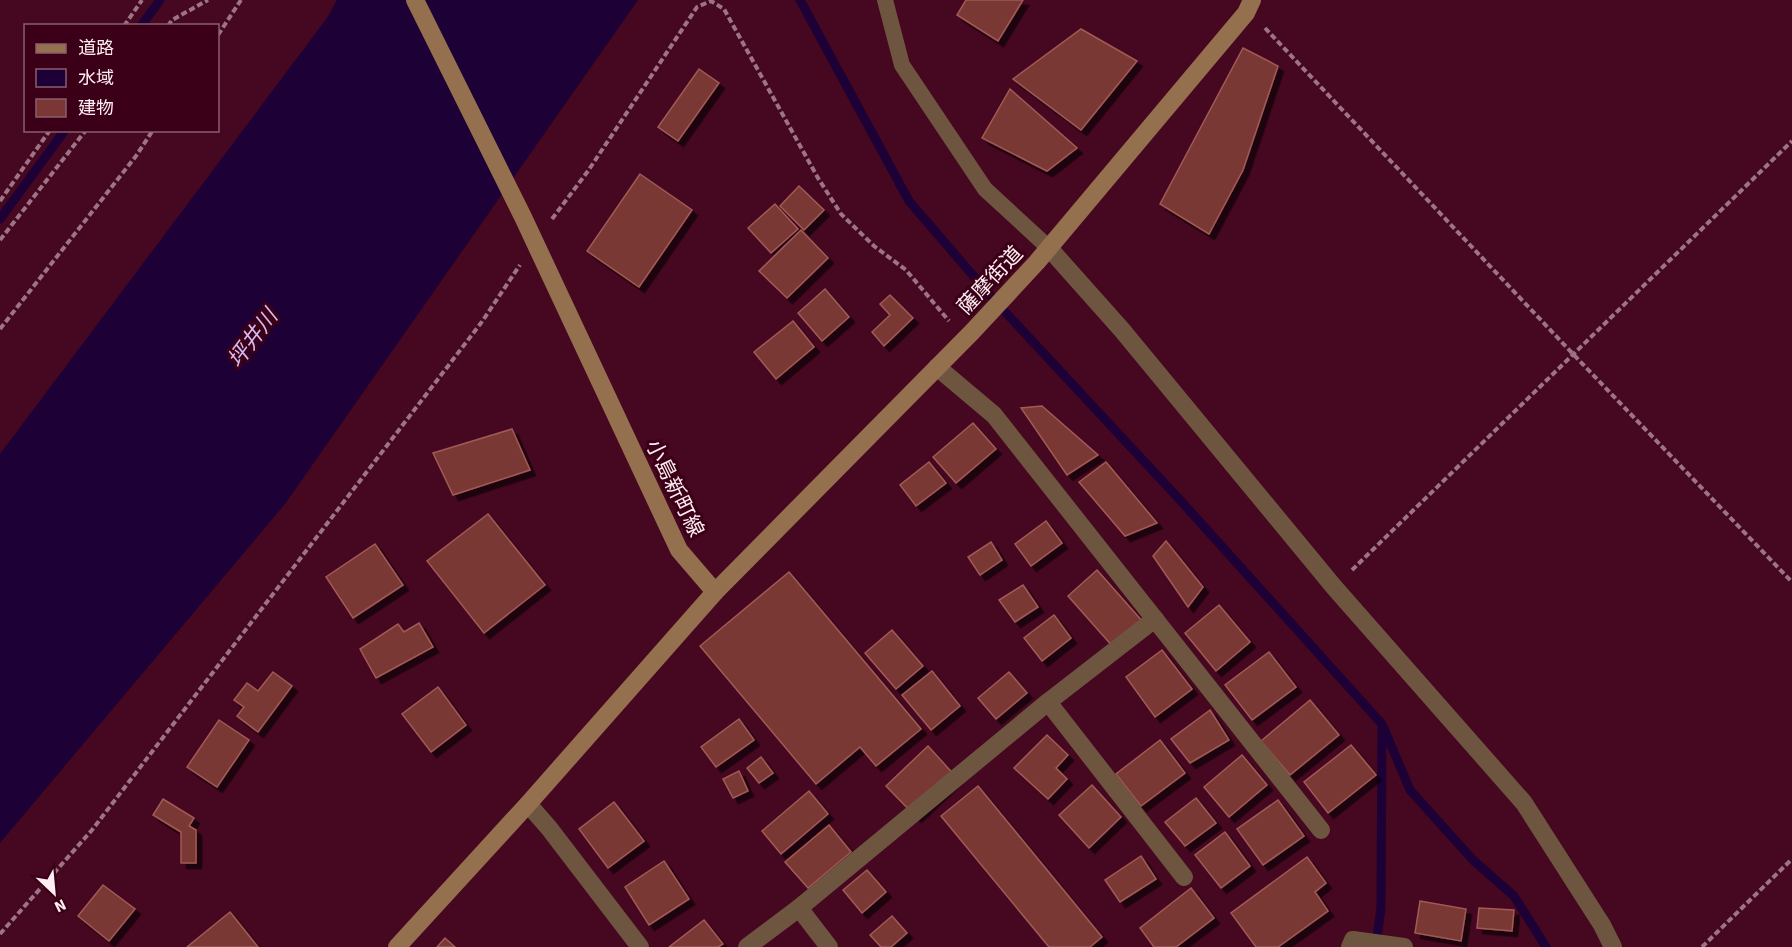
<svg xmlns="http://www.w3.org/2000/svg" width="1792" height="947" viewBox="0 0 1792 947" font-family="'Source Sans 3','Noto Sans JP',sans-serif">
	<defs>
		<filter id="shadow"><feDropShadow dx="5.5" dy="5.5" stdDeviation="0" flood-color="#0009"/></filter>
	</defs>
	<rect width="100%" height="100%" fill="#460720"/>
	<path fill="#1d0035" d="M337,0H638L285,504L0,843V454L327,18Z"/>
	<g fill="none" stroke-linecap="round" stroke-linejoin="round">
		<g stroke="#1d0035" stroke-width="9">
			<path d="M800,0L909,201L995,301L1180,500L1382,724L1410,790L1473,860L1514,896L1546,947"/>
			<path d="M141,26L160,0"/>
			<path d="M0,219L65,130"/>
			<path d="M1376,945L1381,908L1382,728"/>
		</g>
	</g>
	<g fill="#7a3735" stroke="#a15a56" stroke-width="1.5" filter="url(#shadow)">
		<path d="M966,0H1023L998,41L957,15Z"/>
		<path d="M1081,29L1137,61L1081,130L1013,79Z"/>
		<path d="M1243,48L1278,66L1243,170L1209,234L1160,204Z"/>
		<path d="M699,69L719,83L678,141L658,127Z"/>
		<path d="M1010,89L1077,148L1047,171L982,138Z"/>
		<path d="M640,174L692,210L639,287L587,251Z"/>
		<path d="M799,186L824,210L804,230L780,206Z"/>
		<path d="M775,204L798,229L771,253L748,228Z"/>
		<path d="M801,230L828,258L787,298L759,271Z"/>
		<path d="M825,289L849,317L822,341L798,313Z"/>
		<path d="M890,295L913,318L884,346L872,332L890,315L880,304Z"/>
		<path d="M793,321L814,347L776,379L754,352Z"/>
		<path d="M1042,406L1098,455L1067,475L1021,408Z"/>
		<path d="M973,423L996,449L956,483L933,457Z"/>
		<path d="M512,429L530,470L453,495L433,453Z"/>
		<path d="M929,462L946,483L916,506L900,485Z"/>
		<path d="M1106,462L1157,523L1125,536L1079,482Z"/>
		<path d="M488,514L545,585L484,633L427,561Z"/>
		<path d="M1046,521L1062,543L1031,566L1015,544Z"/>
		<path d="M1166,541L1203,587L1188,607L1153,556Z"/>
		<path d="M991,542L1002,560L980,575L968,557Z"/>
		<path d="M375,544L403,585L353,618L326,577Z"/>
		<path d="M1097,570L1143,622L1114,648L1068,596Z"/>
		<path d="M789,572L921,729L876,766L860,747L816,784L700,646Z"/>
		<path d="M1023,585L1038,607L1015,622L999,600Z"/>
		<path d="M1219,605L1250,642L1216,671L1185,633Z"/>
		<path d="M1054,615L1071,638L1042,661L1024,638Z"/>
		<path d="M419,623L433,647L376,678L360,649L398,624L404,632Z"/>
		<path d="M892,630L923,666L896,689L865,653Z"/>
		<path d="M1162,650L1192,689L1155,717L1126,677Z"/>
		<path d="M1269,652L1296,687L1252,720L1225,685Z"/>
		<path d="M932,671L960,706L931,730L902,695Z"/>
		<path d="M273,672L292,686L258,732L237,716L244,707L234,700L247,683L258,691Z"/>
		<path d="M1009,672L1027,693L996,719L978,698Z"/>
		<path d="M438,687L466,725L431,752L402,714Z"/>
		<path d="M1310,700L1339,735L1290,775L1261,741Z"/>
		<path d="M1210,710L1229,740L1190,763L1171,739Z"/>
		<path d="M739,719L754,740L716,767L701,747Z"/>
		<path d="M219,720L249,740L217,787L187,767Z"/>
		<path d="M1047,735L1068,755L1056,768L1067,779L1048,799L1014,768Z"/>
		<path d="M1160,740L1185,773L1141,806L1116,774Z"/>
		<path d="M1351,745L1376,775L1328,813L1304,782Z"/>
		<path d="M928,746L957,778L916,817L886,786Z"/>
		<path d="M1242,755L1267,785L1229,817L1204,787Z"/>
		<path d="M761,757L773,773L759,783L747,768Z"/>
		<path d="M739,771L748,791L733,798L723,779Z"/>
		<path d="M1092,785L1121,817L1089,848L1059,815Z"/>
		<path d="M978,786L1102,937L1090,947H1049L941,816Z"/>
		<path d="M809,791L828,814L781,854L762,831Z"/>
		<path d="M1196,798L1216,823L1185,846L1165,822Z"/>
		<path d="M163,799L194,818L189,826L196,830V863H181V832L153,815Z"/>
		<path d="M1278,800L1304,836L1263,865L1237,829Z"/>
		<path d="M614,802L644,841L608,868L579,829Z"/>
		<path d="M829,825L851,852L808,888L785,862Z"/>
		<path d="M1225,832L1250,866L1221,888L1195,855Z"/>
		<path d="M1141,856L1156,879L1120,902L1105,880Z"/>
		<path d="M1307,857L1326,883L1315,892L1328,911L1278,947H1256L1231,913Z"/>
		<path d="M664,861L689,899L649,925L625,887Z"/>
		<path d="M867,870L886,892L862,913L843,890Z"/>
		<path d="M103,885L135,909L109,941L78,916Z"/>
		<path d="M1191,888L1214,918L1176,947H1154L1140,928Z"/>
		<path d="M1420,901L1466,909L1461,941L1415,933Z"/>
		<path d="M1479,908L1514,910L1512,931L1477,928Z"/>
		<path d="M230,912L258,947H187Z"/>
		<path d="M892,916L907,933L891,947H881L870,935Z"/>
		<path d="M704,920L723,944L718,947H669Z"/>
		<path d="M445,938L455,947H437Z"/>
	</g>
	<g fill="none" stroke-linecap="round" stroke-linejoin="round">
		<g stroke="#9d7483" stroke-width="4" stroke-dasharray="6 3" stroke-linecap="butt">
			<path d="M124,26L142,0"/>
			<path d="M168,26L172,20L208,0"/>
			<path d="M1265,28L1573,354L1792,582"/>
			<path d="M218,35L241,0"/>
			<path d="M0,201L50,130"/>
			<path d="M552,219L588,171L697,7L711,1L724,9L818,178L841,214L874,246L906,270L949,321"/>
			<path d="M0,240L86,130"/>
			<path d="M0,329L136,156L153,130"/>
			<path d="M1352,570L1792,141"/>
			<path d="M0,934L92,830L481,323L520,265"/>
			<path d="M1702,947L1792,859"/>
		</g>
		<path stroke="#6d5540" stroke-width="16" d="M885,0L902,65L985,189L1049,248"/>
		<g stroke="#6d5540" stroke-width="18">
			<path d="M1049,248L1122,330L1334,587L1524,803L1602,925L1613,947"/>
			<path d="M937,367L994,415L1321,830"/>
			<path d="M1155,619L1048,702L1184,877"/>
			<path d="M528,804L549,828L640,947"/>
			<path d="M799,908L1048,702"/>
			<path d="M747,947L799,908L829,947"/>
			<path d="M1350,947L1353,940L1404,947"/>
		</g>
		<g stroke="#95704e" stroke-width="18">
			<path d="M715,592L972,332L1037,262L1246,13L1252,0"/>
			<path d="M397,947L528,804L715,592L679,550L523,217L415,0"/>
		</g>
	</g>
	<g text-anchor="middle" stroke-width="6" stroke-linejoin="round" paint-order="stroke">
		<g font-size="21" fill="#feeef1" stroke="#3b0017">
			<text transform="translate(990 280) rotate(-47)" y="7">薩摩街道</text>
			<text transform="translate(675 488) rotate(64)" y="7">小島新町線</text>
		</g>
		<g font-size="22" font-style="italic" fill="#d3bdf3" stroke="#3b0017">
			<text transform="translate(252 338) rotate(-53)" y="8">坪井川</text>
		</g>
	</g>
	<rect x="24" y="24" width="195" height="108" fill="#3b0017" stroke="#895f6e" stroke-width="1.5"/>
	<rect x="36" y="44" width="30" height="9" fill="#95704e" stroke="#895f6e" stroke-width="1.5"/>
	<text x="78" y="54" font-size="18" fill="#feeef1">道路</text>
	<rect x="36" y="69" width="30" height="18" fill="#1d0035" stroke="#895f6e" stroke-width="1.5"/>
	<text x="78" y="84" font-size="18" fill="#feeef1">水域</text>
	<rect x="36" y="99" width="30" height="18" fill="#7a3735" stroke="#895f6e" stroke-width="1.5"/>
	<text x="78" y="114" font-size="18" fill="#feeef1">建物</text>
	<g transform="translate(54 893) rotate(154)" stroke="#3b0017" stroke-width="4.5" paint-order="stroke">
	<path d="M0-4.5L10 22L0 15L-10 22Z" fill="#feeef1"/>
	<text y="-9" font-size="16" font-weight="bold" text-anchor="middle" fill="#feeef1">N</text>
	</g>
</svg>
